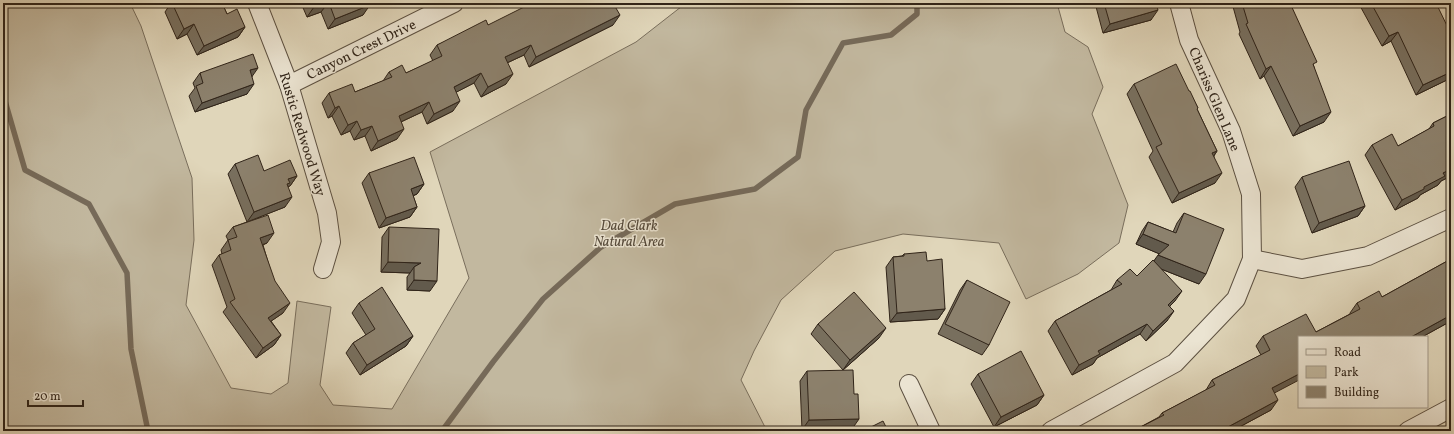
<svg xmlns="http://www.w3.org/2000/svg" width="1454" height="434" viewBox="0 0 1454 434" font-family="Vollkorn,serif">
	<rect width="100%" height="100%" fill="#e0d6ba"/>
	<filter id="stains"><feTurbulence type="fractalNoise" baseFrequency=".005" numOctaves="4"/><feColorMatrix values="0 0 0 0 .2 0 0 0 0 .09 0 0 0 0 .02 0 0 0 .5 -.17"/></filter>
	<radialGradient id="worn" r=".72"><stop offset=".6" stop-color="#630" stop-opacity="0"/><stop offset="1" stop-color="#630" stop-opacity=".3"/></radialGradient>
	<path fill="#c2b89f" stroke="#796e5c" d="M3,3H130L141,26L192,178L194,240L186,305L231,388L271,394L288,383L297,301L331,307L320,385L333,405L392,409L469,278L430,152L636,42L686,3H1057L1065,32L1088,47L1103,87L1092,114L1128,205L1119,243L1078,274L1026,299L999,243L903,234L835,251L781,300L754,351L741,380L767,431H3Z"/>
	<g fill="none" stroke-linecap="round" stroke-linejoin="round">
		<g stroke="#766a59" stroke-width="5.5">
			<path d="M3,94L25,170L89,204L127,273L131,349L148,431"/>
			<path d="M442,431L493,362L543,299L601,247L675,204L755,189L798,157L806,110L843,43L891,35L917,14V3"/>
		</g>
		<defs>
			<g id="minor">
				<path d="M257,3L289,85L327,213L331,242L323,269"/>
				<path d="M289,85L454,3"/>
				<path d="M1252,259L1302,269L1368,256L1451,218"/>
				<path d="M909,384L931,431"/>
				<path d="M1051,431L1175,363L1236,299L1252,259L1251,194L1231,131L1189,40L1179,3"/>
				<path d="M1408,431L1451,408"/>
			</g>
		</defs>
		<use href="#minor" stroke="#5c5041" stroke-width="20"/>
		<use href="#minor" stroke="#ebe4d2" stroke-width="18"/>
	</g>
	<g fill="#786f5e" stroke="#302419">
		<path d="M171,3H222L227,14L245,27L238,37L197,55L187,34L177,39L165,12Z"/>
		<path d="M301,3H369L363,15L328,29L321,12L307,17Z"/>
		<path d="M1095,3H1156L1151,20L1103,33Z"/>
		<path d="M1232,3H1290L1314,67L1324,122L1293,136L1264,76L1260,79L1239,34L1240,32Z"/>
		<path d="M1360,3H1436L1451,78L1416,95L1391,41L1382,46L1359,4Z"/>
		<path d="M488,25H613L529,67L524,55L507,63L506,84L481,97L474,83L456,92L453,111L427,124L422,112L401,122L397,139L371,151L365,136L354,140L350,131L341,135L332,116L328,118L322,103L329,93L355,92L383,81L389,72L406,73L433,61L430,55L437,45Z"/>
		<path d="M200,73L252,76L247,94L195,112L189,96L195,88L193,83Z"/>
		<path d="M1134,84L1189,91L1198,108L1197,109L1217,151L1214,156L1215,183L1172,203L1149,157L1153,151L1127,94Z"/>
		<path d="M1451,114V176L1441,181L1438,185L1420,195L1418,198L1395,210L1365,155L1372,145L1398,146L1429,129L1433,123Z"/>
		<path d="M235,164L264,171L297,176L290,186H288L285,207L259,217L267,243L263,245L283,313L271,321L281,335L274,345L256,358L223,312L227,307L212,265L219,255L222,254L221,250L228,240L226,236L233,227L247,222L228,174Z"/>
		<path d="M369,173L424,184L417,194L413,196L417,207L410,217L379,228L362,183Z"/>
		<path d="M1302,177L1365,206L1358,216L1312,233L1295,187Z"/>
		<path d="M1184,213L1199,284L1161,269L1175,301L1170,306L1167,321L1146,341L1140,334L1097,358L1093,364L1072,375L1048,331L1055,321L1111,290L1117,280L1137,276L1154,261L1160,254L1136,244L1142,231L1148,222L1173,232L1177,223Z"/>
		<path d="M389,227L430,291L407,290V277L410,273L381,272L382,237Z"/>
		<path d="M904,254L927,261L945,309L938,319L890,322L886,267L893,257L902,256Z"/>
		<path d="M1451,259V321L1422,337H1299L1274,393L1271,410L1232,431H1124H1133L1159,417L1162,413L1206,390L1212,380L1261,355L1256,346L1263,336L1316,332L1350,314V313L1357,303L1382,297Z"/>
		<path d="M967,280L989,345L982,355L938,334L960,290Z"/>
		<path d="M359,303L413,336L406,346L360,375L346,353L353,343L366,335L352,313Z"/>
		<path d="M818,324L879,338L843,370L811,334Z"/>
		<path d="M807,371L852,429L802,430L800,381Z"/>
		<path d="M978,374L1044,395L1037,405L994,427L971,384Z"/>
	</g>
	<g fill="#625a4c" stroke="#302419">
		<path d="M325,3H328L321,12L307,17L314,7Z"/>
		<path d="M370,5L363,15L328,29L335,19Z"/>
		<path d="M1158,10L1151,20L1103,33L1110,24Z"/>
		<path d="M620,15L613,25L529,67L536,57Z"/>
		<path d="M194,24L187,34L177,39L184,29Z"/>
		<path d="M245,27L238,37L197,55L204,46Z"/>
		<path d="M1398,32L1391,41L1382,46L1389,36Z"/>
		<path d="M531,45L524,55L498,67L505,57Z"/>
		<path d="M1271,66L1264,76L1260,79L1266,69Z"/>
		<path d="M258,68L251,78L250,70Z"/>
		<path d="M1451,72V78L1416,95L1423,85Z"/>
		<path d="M481,73L474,83L447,97L454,87Z"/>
		<path d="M513,74L506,84L481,97L488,87Z"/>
		<path d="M254,84L247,94L195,112L202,103Z"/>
		<path d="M460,101L453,111L427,124L434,114Z"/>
		<path d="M429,102L422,112L392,126L399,116Z"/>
		<path d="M339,106L332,116L328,118L335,108Z"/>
		<path d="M1331,112L1324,122L1293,136L1300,126Z"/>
		<path d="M357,121L350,131L341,135L348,125Z"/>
		<path d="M372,126L365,136L354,140L361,130Z"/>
		<path d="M404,129L397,139L371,151L378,141Z"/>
		<path d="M1217,151L1210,161L1212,153Z"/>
		<path d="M1451,169V176L1441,181L1438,185L1420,195L1418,198L1395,210L1402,200L1443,173Z"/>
		<path d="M1222,173L1215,183L1172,203L1179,193Z"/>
		<path d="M297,176L290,186L287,187L283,193L288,179Z"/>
		<path d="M424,184L417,194L404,199L411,189Z"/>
		<path d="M292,197L285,207L247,222L254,212Z"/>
		<path d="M1365,206L1358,216L1312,233L1319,223Z"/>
		<path d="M417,207L410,217L379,228L386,218Z"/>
		<path d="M274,233L267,243L253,248L260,238Z"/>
		<path d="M1143,234L1169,245L1162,255L1136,244Z"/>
		<path d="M1158,255L1206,274L1199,284L1151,265Z"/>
		<path d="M388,262L421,263L414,267L410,273L381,272Z"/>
		<path d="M414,280L437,281L430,291L407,290Z"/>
		<path d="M1182,291L1175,301L1161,315L1168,305Z"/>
		<path d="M290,303L283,313L261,328L268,318Z"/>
		<path d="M945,309L938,319L890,322L897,313Z"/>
		<path d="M1174,311L1167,321L1146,341L1153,331Z"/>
		<path d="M1451,315V321L1422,337H1411Z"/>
		<path d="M1147,324L1140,334L1097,358L1093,364L1072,375L1079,365L1098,351Z"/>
		<path d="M886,328L879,338L843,370L850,360Z"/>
		<path d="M281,335L274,345L256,358L263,348Z"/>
		<path d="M413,336L406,346L360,375L367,365Z"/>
		<path d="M1299,374V380L1265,398L1272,388Z"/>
		<path d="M1044,395L1037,405L994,427L1001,417Z"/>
		<path d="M1278,400L1271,410L1232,431H1224L1226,428Z"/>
		<path d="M859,419L852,429L802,430L809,420Z"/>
	</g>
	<g fill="#8c816d" stroke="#302419">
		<path d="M172,3H222L227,14L237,9L245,27L204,46L194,24L184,29Z"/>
		<path d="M312,3H325L314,7Z"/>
		<path d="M329,3H369L370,5L335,19Z"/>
		<path d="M532,3H613L620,15L536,57L531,45L505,57L513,74L488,87L481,73L454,87L460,101L434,114L429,102L399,116L404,129L378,141L372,126L361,130L357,121L348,125L339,106L335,108L329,93L352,84L355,92L392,77L389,72L402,65L406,73L442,56L437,45L486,20L488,25Z"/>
		<path d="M1104,3H1156L1158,10L1110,24Z"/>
		<path d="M1242,3H1290L1317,62L1313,64L1331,112L1300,126L1271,66L1266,69L1246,24L1248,23Z"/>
		<path d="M1371,3H1436L1451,34V39H1450L1451,41V72L1423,85L1398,32L1389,36Z"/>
		<path d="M253,54L258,68L250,70L254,84L202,103L196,86L203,83L200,73Z"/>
		<path d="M1176,64L1189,91H1190L1198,108L1197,109L1217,151L1212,153L1222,173L1179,193L1156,147L1162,144L1134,84Z"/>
		<path d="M1451,114V169L1443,173L1445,176L1424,187V189L1402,200L1372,145L1392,134L1398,146L1434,126L1433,123Z"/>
		<path d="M258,155L264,171L290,160L297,176L288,179L290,183L287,184L292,197L254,212L235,164Z"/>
		<path d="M414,157L424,184L411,189L417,207L386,218L369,173Z"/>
		<path d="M1349,161L1365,206L1319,223L1302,177Z"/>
		<path d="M1184,213L1224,229L1206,274L1158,255L1169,245L1143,234L1148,222L1176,233Z"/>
		<path d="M268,215L274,233L260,238L275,281L290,303L268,318L281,335L263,348L230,302L235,299L219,255L231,250L228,240L237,237L233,227Z"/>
		<path d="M389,227L439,229L437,281L414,280V267L421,263L388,262Z"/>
		<path d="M926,252L927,261L942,259L945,309L897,313L893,257L904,256V254Z"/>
		<path d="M1451,259V315L1411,337H1299V374L1272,388L1278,400L1226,428L1227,431H1124L1131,427L1133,431L1164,415L1162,413L1215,385L1212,380L1270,350L1263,336L1306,314L1316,332L1360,309L1357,303L1379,291L1382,297Z"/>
		<path d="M1153,260L1182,291L1168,305L1174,311L1153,331L1147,324L1098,351L1100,354L1079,365L1055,321L1122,284L1117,280L1130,269L1137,276Z"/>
		<path d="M967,280L1010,302L989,345L945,324Z"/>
		<path d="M382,287L413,336L367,365L353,343L375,329L359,303Z"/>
		<path d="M854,292L886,328L850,360L818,324Z"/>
		<path d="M1021,351L1044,395L1001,417L978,374Z"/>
		<path d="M853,370L854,394H858L859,419L809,420L807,371Z"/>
		<path d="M883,421L888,431H863Z"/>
	</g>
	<g text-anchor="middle" stroke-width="3" stroke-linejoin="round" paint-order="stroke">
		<g font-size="14" fill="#302419" stroke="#ebe4d2">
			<text transform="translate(361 49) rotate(-26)" y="5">Canyon Crest Drive</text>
			<text transform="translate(1215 99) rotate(67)" y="5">Chariss Glen Lane</text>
			<text transform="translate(303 134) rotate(73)" y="5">Rustic Redwood Way</text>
		</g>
		<g font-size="14" font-style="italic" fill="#54493a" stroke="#ebe4d2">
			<text x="629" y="230">Dad Clark<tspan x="629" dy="16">Natural Area</tspan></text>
		</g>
	</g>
	<rect width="1454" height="434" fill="none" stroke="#e0d6ba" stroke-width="16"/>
	<rect x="4" y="4" width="1446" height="426" fill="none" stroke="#302419" stroke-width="2"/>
	<rect x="8" y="8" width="1438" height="418" fill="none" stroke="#302419"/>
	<rect x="1298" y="336" width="130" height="72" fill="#ebe4d2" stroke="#a09788"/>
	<rect x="1306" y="349" width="20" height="6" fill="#ebe4d2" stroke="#a09788"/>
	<text x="1334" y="356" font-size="12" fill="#302419">Road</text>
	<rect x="1306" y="366" width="20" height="12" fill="#c2b89f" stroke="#a09788"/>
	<text x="1334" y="376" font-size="12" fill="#302419">Park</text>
	<rect x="1306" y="386" width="20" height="12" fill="#8c816d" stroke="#a09788"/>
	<text x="1334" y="396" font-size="12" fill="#302419">Building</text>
	<path d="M28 400v6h55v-6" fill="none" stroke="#302419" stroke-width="2"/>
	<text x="34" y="400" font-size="12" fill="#302419" stroke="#ebe4d2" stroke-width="3" paint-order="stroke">20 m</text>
	<rect width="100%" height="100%" filter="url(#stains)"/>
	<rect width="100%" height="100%" fill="url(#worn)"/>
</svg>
